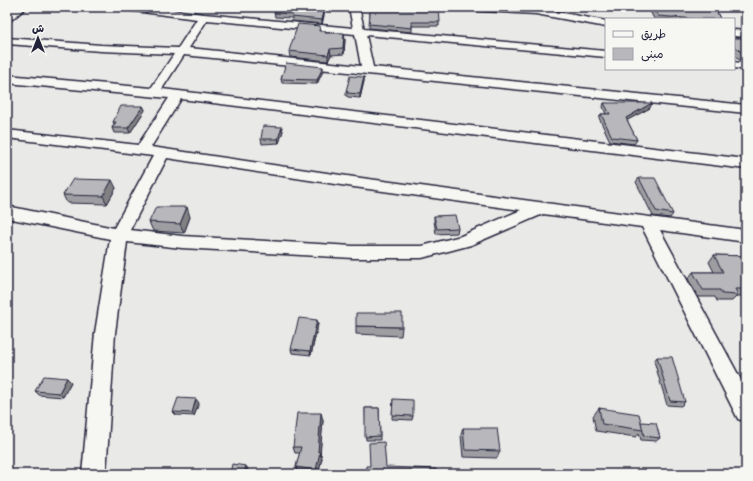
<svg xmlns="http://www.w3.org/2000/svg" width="753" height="481" viewBox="0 0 753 481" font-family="'Gochi Hand','Playpen Sans Arabic',sans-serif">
	<rect width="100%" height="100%" fill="#e9e9e7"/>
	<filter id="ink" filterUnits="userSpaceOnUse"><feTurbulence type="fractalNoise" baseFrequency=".025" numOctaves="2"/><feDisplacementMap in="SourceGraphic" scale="8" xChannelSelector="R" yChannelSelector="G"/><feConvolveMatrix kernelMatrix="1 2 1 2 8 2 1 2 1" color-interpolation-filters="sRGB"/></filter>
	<g filter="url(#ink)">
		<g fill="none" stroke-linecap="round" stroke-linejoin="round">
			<defs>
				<g id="street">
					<path d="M16,7H27L11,20L7,21V13Z"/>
					<path d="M121,7H149L204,14L353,28L349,7H359L364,29L606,51V57L366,35L373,67L746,105V113L184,55L162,89L746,159V169L181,99L151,147L354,177L746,230V242L660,230L746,389V422L738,419L642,227L543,214L471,245L422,258H353L182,248L127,242L115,333L106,474H82L95,333L110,239L7,218V206L114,228L153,156L7,138V130L138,145L169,98L7,83V75L151,88L174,54L101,51L7,44V38L101,45L178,48L197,19L126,10ZM207,20L355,34L361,66L189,48ZM167,158L354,187L521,210L461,236L422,246H353L182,236L130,230Z"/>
					<path d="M459,7L536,8L606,21V27L536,14L464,10Z"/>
					<path d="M734,30L746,31V37L734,36Z"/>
					<path d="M734,62L746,64V70L734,68Z"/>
				</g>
			</defs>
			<use href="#street" stroke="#22223b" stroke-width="3"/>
			<use href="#street" fill="#f6f6f2" fill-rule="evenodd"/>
		</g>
		<g fill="#9e9ea2" stroke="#22223b">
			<path d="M326,7L322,24L292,21V18L275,17L274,13Z"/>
			<path d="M369,7H439V26H412V32L369,28L370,16Z"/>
			<path d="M648,7H715L720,19H654Z"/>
			<path d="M745,9H746V30L741,29V16Z"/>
			<path d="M320,26V31H326V33L345,39L344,54L331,55L328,61L290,57L289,51Z"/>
			<path d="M744,31H746V60H739L734,55V38H741Z"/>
			<path d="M323,71L317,84L282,83L281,79Z"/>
			<path d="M364,77V81L360,98L348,97L347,96H346V91Z"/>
			<path d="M604,103L650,108L627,120L637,140L634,144L610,141L599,118L601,114H606L603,107Z"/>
			<path d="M143,106L145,110L130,133H114L112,128L114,124L113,122Z"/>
			<path d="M283,131L279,143L262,144L261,139Z"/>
			<path d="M639,178L673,214L670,218L653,216L636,182Z"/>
			<path d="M116,188L107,204L67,203L63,195Z"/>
			<path d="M434,216L458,228L457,233L436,234L434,221Z"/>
			<path d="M190,217L184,233L153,231L149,222Z"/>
			<path d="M714,255L746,256V296H737L732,301H717L715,297H698L688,279L693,272H714L709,262Z"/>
			<path d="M318,324L311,355L292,353L291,349Z"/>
			<path d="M356,326L402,327L401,336L356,334Z"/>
			<path d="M657,357L685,402L681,406L667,405L654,361Z"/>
			<path d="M67,378L71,382L63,397L39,395L35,391Z"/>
			<path d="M393,399L413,416L412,420L392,419Z"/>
			<path d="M199,403L194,416L176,415L173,412Z"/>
			<path d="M365,408H379L380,440H366Z"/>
			<path d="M599,408L641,422L660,438L656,441L641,440L639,433L636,437L596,431L593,416Z"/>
			<path d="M323,420L320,452L322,458L318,474H306L298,473L296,467L300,453H295L293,447Z"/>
			<path d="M463,428L500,451L497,458L463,457L461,435Z"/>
		</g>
		<g fill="#818184" stroke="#22223b">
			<path d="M325,7H326L322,24V20Z"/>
			<path d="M344,33L345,39L344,54L343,48Z"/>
			<path d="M330,49L331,55L328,61V55Z"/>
			<path d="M323,67V71L317,84V80Z"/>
			<path d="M364,77V81L360,98V94Z"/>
			<path d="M652,103L650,108L624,122L626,118Z"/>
			<path d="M143,106L145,110L130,133L128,128Z"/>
			<path d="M282,127L283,131L279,143L278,139Z"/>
			<path d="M112,180L116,188L107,204L103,196Z"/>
			<path d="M187,207L190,217L184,233L180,224Z"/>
			<path d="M317,320L318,324L311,355L310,351Z"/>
			<path d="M67,378L71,382L63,397L59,393Z"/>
			<path d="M196,399L199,403L194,416L192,413Z"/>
			<path d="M321,413L323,420L320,456V452L322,458L318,474H317L316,470Z"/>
			<path d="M246,466L248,469L247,474H244Z"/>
		</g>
		<g fill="#b8b8bc" stroke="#22223b">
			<path d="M277,7H325L322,20L292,17V14L274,13Z"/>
			<path d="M369,7H439L440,22H412V28L369,24L370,14Z"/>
			<path d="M653,7H715L720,19H696L658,16Z"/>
			<rect x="745" y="9" width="1" height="14"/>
			<path d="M298,24L320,26L319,31H326L325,33H344L343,48L330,49L328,55L289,51Z"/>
			<path d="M744,31H746V53L743,54L734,45V38H744Z"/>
			<path d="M286,63L323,67L317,80L281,79Z"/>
			<path d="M350,76L364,77L360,94L347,93L348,91H346Z"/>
			<path d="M604,103H652L626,118L637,140L612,137L601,114H610Z"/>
			<path d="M121,106H143L128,128H112L116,122H113Z"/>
			<path d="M263,126L282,127L278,139H261Z"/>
			<path d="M639,178H655L673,214L656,211Z"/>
			<path d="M73,179L112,180L103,196L63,195Z"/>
			<path d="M156,207H187L180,224L149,222Z"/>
			<path d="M455,215L458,228L437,229L434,216Z"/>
			<path d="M714,255L746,256V289H735L738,295L722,294L720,290H703L693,272H723Z"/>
			<path d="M356,313H402V327L356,326Z"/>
			<path d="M299,318L317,320L310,351L291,349Z"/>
			<path d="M657,357H672L685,402L670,401Z"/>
			<path d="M44,376L67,378L59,393L35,391Z"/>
			<path d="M178,398L196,399L192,413L173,412Z"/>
			<path d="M393,399L413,400V416L392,415Z"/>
			<path d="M365,408H379L380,436L365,437Z"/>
			<path d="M599,408L639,414L643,430L602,424Z"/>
			<path d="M297,413H321L318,452H320L316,470L296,467L301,447H293Z"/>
			<path d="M641,422L656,423L660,438L644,436Z"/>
			<path d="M463,428H497L500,451L465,450Z"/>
			<path d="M384,442L386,467L436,469V474H366V466H370L369,443Z"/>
			<path d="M232,464L246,466L244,474H230Z"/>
		</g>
	</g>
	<rect width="753" height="481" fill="none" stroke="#f6f6f2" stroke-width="24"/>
	<rect x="12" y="12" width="729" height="457" fill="none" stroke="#22223b" stroke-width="1.5" filter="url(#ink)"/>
	<rect x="605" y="18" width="130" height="52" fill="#f6f6f2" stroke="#a1a1a9"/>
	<rect x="613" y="31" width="20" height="6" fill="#f6f6f2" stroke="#a1a1a9"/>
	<text x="641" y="38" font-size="12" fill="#22223b">طريق</text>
	<rect x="613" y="48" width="20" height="12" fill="#b8b8bc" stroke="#a1a1a9"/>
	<text x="641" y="58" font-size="12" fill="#22223b">مبنى</text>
	<g transform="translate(38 38)" stroke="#f6f6f2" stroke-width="3" paint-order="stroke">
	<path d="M0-3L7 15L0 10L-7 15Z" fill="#22223b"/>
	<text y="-6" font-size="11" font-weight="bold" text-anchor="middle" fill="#22223b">ش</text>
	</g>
</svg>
